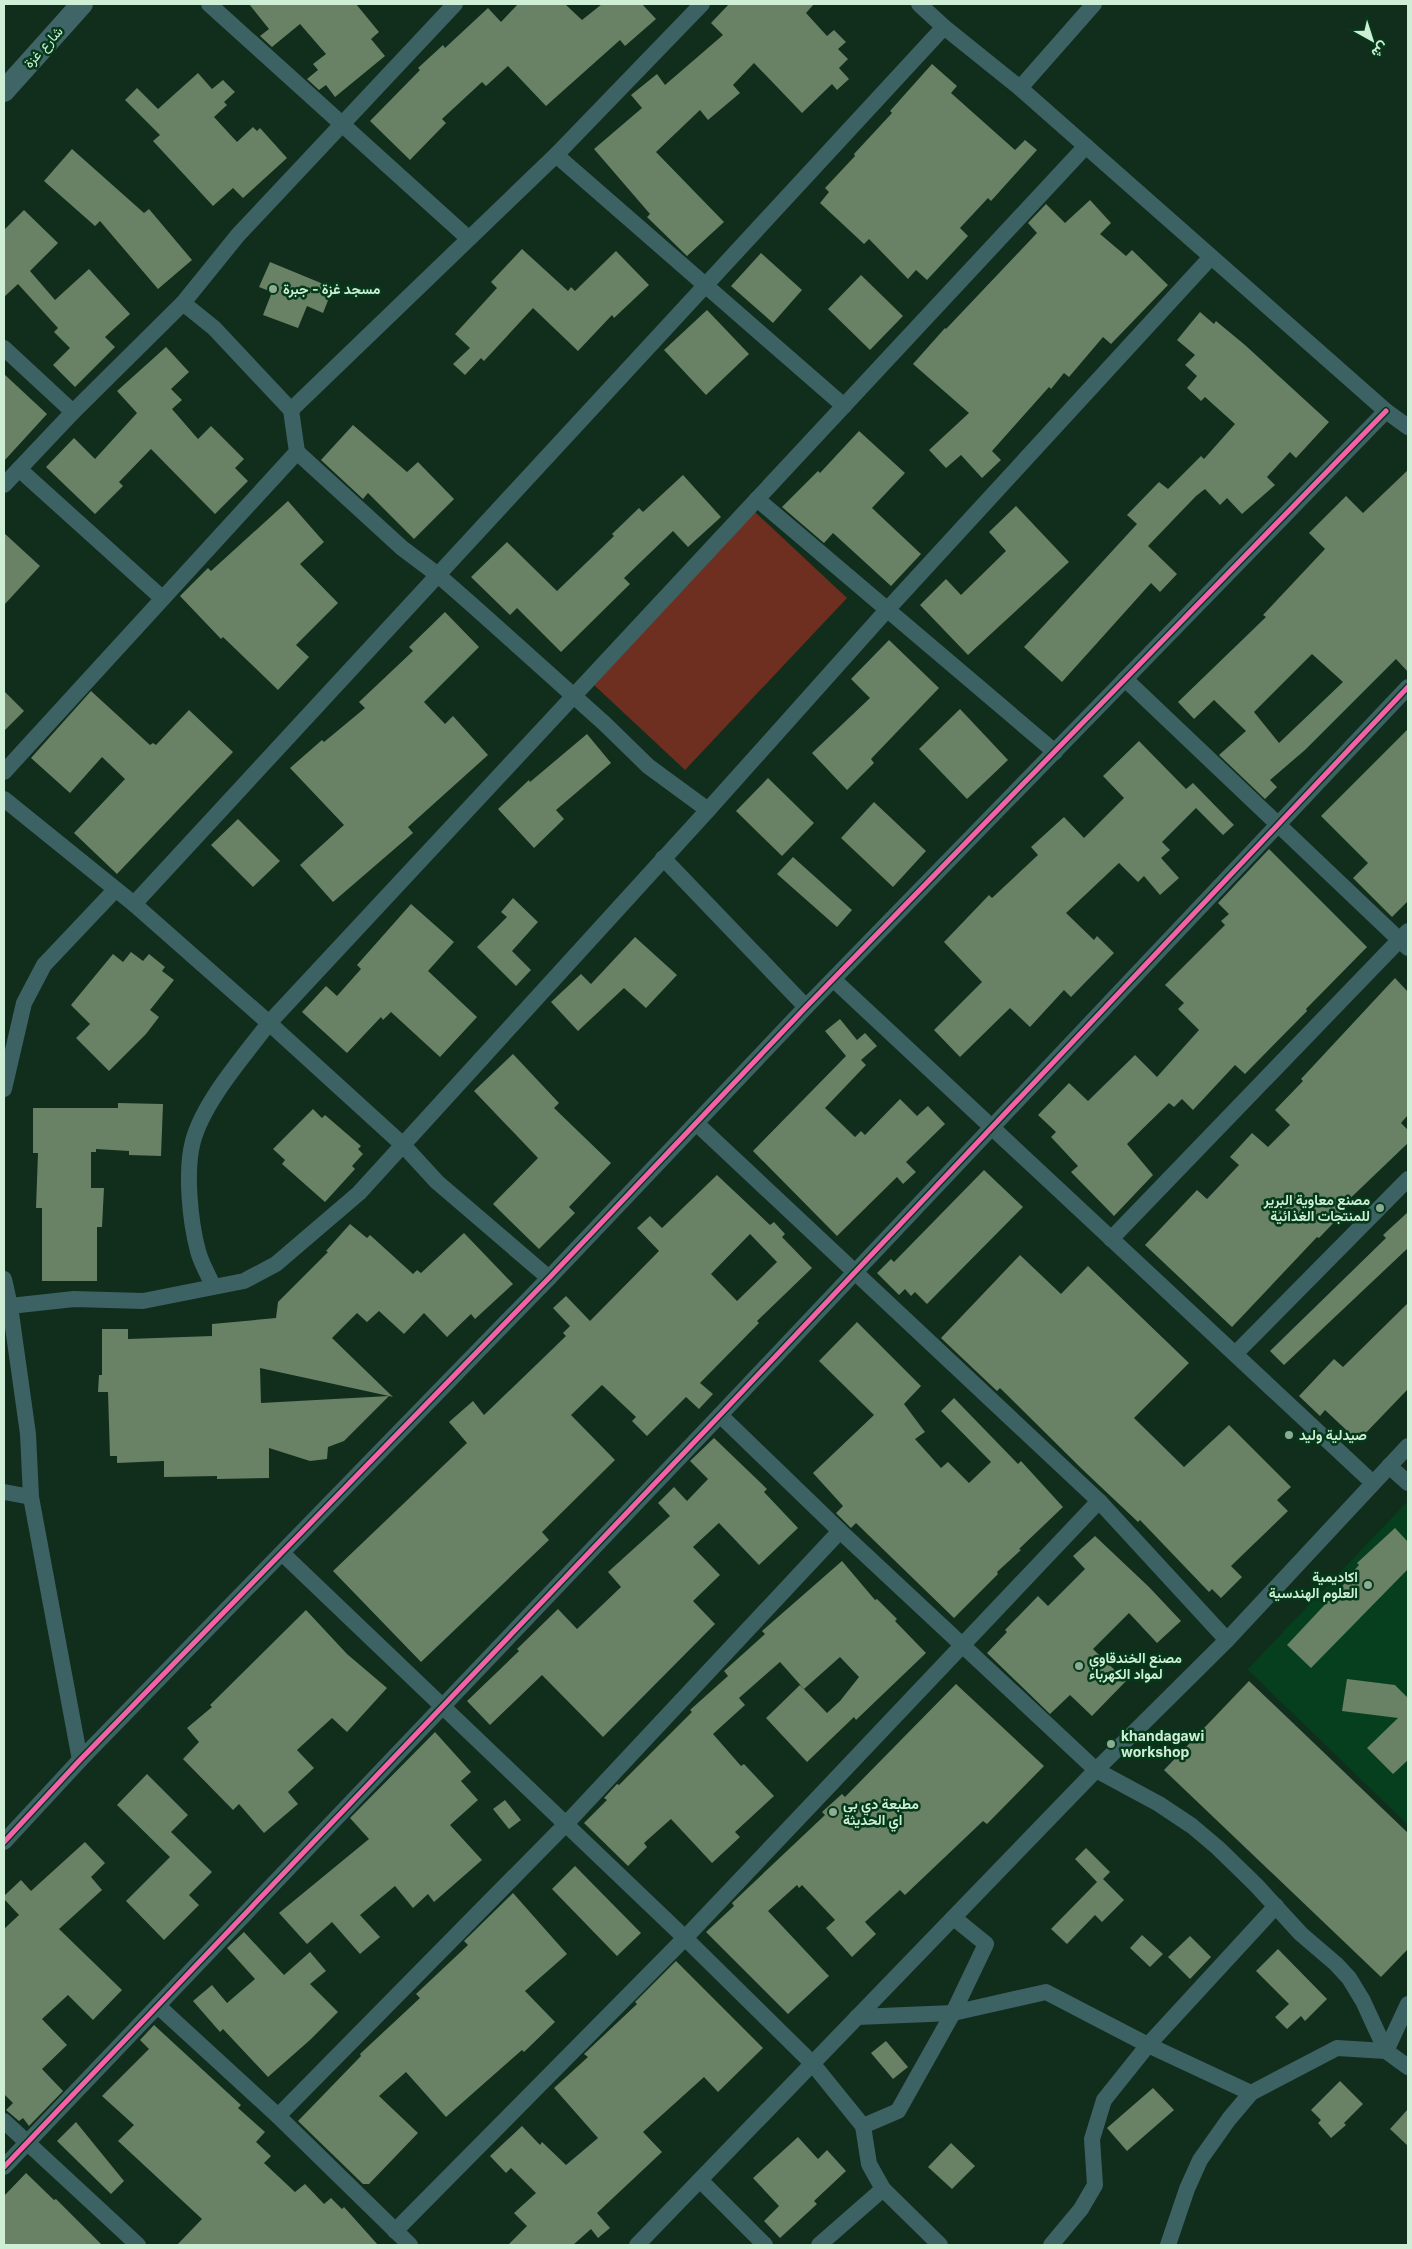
<svg xmlns="http://www.w3.org/2000/svg" width="1412" height="2249" viewBox="0 0 1412 2249" font-family="Inter,Vazirmatn,sans-serif">
	<rect width="100%" height="100%" fill="#112d1c"/>
	<path fill="#053f1e" d="M1408,1501V1825L1248,1670L1246,1671Z"/>
	<path fill="#6e2f21" d="M755,512L847,598L685,770L593,684Z"/>
	<g fill="#698164" fill-rule="evenodd">
		<path d="M249,4H356L379,32L371,39L385,56L335,97L326,85L319,90L307,79L318,70L313,64L326,54L300,24L272,47L260,36L269,29Z"/>
		<path d="M518,4H565L582,20L602,4H642L656,19L625,46L620,40L546,106L508,66L486,86L482,82L442,119L446,123L410,160L370,121L420,70L418,68L443,45L445,48L488,8L501,22Z"/>
		<path d="M729,4H814L806,13L827,36L834,30L846,42L838,49L848,59L839,68L849,79L837,90L832,84L802,113L754,63L733,85L740,93L708,120L700,110L656,152L724,222L687,256L647,217L650,214L594,149L642,108L631,95L657,74L665,85L723,35L711,23Z"/>
		<path d="M932,64L957,86L951,93L1015,150L1025,140L1037,150L991,201L988,198L960,228L968,236L927,280L916,270L908,279L869,239L864,244L820,203L829,192L825,188L855,156L854,154L892,113L890,111Z"/>
		<path d="M198,73L212,89L223,80L235,92L224,102L227,105L214,117L237,142L253,127L257,131L260,128L287,158L243,198L233,188L213,206L153,141L160,135L125,100L137,88L158,109Z"/>
		<path d="M72,149L144,213L149,209L192,260L158,289L100,221L95,226L44,181Z"/>
		<path d="M1090,200L1111,223L1100,234L1126,256L1132,250L1168,285L1111,344L1103,337L1069,377L1064,373L1051,389L1049,387L992,451L1001,460L982,478L961,455L946,468L929,450L969,413L913,364L945,328L946,329L1037,233L1028,223L1046,204L1065,223Z"/>
		<path d="M24,210L58,243L30,271L55,300L89,269L130,314L105,337L115,347L75,387L53,365L70,348L54,332L58,328L18,284L4,297V230Z"/>
		<path d="M522,249L568,291L571,287L575,291L616,251L649,285L614,318L612,315L578,351L533,308L484,361L481,358L465,375L453,364L470,348L455,334L497,288L491,282Z"/>
		<path d="M761,253L802,290L773,323L731,286Z"/>
		<path d="M270,262L333,288L323,313L307,306L298,328L263,315L272,292L259,287Z"/>
		<path d="M861,275L903,316L870,350L828,309Z"/>
		<path d="M707,310L749,354L706,395L664,350Z"/>
		<path d="M1200,312L1214,324L1216,321L1245,345L1329,422L1296,458L1290,452L1267,477L1275,485L1242,514L1227,498L1220,505L1205,489L1196,496L1148,546L1177,574L1160,592L1151,583L1062,682L1024,647L1137,524L1127,515L1159,482L1168,489L1201,456L1204,459L1235,424L1205,397L1201,401L1187,388L1197,376L1185,365L1195,355L1177,340Z"/>
		<path d="M166,347L189,372L171,389L182,400L172,409L198,439L211,426L244,459L235,468L248,481L215,514L151,449L119,482L123,486L95,514L46,467L74,438L95,459L137,413L117,391Z"/>
		<path d="M4,374L47,414L4,461Z"/>
		<path d="M353,425L407,472L418,462L454,499L414,539L368,493L363,499L321,460Z"/>
		<path d="M859,431L905,473L872,508L921,554L891,586L833,533L824,543L782,507L818,471L820,473Z"/>
		<path d="M1408,470V672L1396,659L1305,750L1270,780L1277,787L1265,799L1219,755L1246,731L1214,700L1194,719L1178,702L1266,617L1263,615L1325,549L1309,533L1346,496L1363,513ZM1312,654L1343,682L1279,743L1254,712Z"/>
		<path d="M683,475L721,517L688,547L673,531L624,578L630,584L561,652L517,608L510,615L471,577L507,542L557,591L614,536L612,534L639,508L643,512Z"/>
		<path d="M288,501L324,542L300,564L338,603L296,645L309,657L278,690L223,637L221,639L180,596L208,568L211,571Z"/>
		<path d="M1016,506L1069,562L968,655L920,605L946,579L961,595L1006,551L989,532Z"/>
		<path d="M4,533L40,566L4,605Z"/>
		<path d="M445,612L479,647L424,702L445,724L453,716L488,755L408,827L413,833L333,902L300,865L344,825L290,768L322,740L324,742L365,708L359,702L413,651L409,647Z"/>
		<path d="M889,640L939,688L871,759L874,763L847,790L812,753L870,698L851,679Z"/>
		<path d="M4,691L24,711L4,731Z"/>
		<path d="M91,691L150,745L153,743L156,745L189,710L233,752L117,874L74,833L125,779L102,757L70,793L31,758Z"/>
		<path d="M960,709L1008,760L967,799L919,749Z"/>
		<path d="M1408,729V901L1392,917L1353,878L1368,863L1321,816Z"/>
		<path d="M587,734L611,763L556,810L564,819L534,848L498,809L529,780L530,782Z"/>
		<path d="M1139,741L1186,789L1193,783L1234,825L1223,835L1196,808L1162,842L1170,850L1161,858L1179,878L1160,895L1144,876L1138,882L1119,863L1066,913L1094,940L1097,936L1114,953L1071,997L1064,990L1030,1027L1010,1008L960,1057L934,1030L982,982L944,942L989,895L992,898L1038,855L1031,847L1064,817L1084,838L1124,798L1103,776Z"/>
		<path d="M768,778L814,823L782,856L736,811Z"/>
		<path d="M874,802L926,851L893,887L841,838Z"/>
		<path d="M238,819L280,861L253,887L211,845Z"/>
		<path d="M1269,849L1367,947L1306,1009L1307,1011L1245,1074L1235,1065L1193,1110L1182,1099L1174,1107L1169,1103L1127,1144L1153,1175L1114,1216L1071,1172L1078,1166L1051,1137L1056,1132L1038,1115L1069,1083L1088,1101L1135,1055L1157,1077L1199,1030L1178,1009L1184,1003L1165,985L1225,925L1221,921L1229,914L1218,903Z"/>
		<path d="M793,857L852,910L837,927L777,874Z"/>
		<path d="M513,898L538,922L512,951L531,970L516,986L477,947L507,917L501,912Z"/>
		<path d="M411,904L454,942L428,971L477,1017L440,1057L391,1012L383,1020L381,1017L347,1053L302,1012L326,986L337,996L361,969L357,965Z"/>
		<path d="M635,937L677,975L646,1008L624,988L578,1031L551,1002L581,974L591,984Z"/>
		<path d="M131,952L143,961L149,954L165,967L162,971L174,980L150,1010L159,1017L146,1034L109,1071L76,1038L90,1024L71,1005L113,954L123,962Z"/>
		<path d="M1395,978L1408,992V1115L1401,1123L1408,1130V1143L1338,1210L1342,1214L1319,1238L1317,1237L1232,1327L1145,1245L1197,1190L1207,1199L1239,1165L1230,1157L1252,1133L1268,1147L1290,1125L1275,1110L1303,1081L1301,1079Z"/>
		<path d="M840,1019L857,1040L865,1033L877,1046L861,1060L866,1065L825,1108L855,1137L861,1131L865,1135L900,1099L917,1116L928,1106L945,1124L906,1162L916,1172L903,1184L897,1177L837,1236L753,1151L846,1056L825,1031Z"/>
		<path d="M513,1054L559,1103L554,1108L611,1163L569,1207L575,1213L539,1249L493,1204L538,1158L474,1091Z"/>
		<path d="M118,1103L163,1104L161,1156L129,1155V1151L96,1149V1152H91V1188H104L102,1227H97V1281H42V1208H36L38,1153H33V1108H118Z"/>
		<path d="M313,1109L322,1118L325,1115L361,1146L358,1149L363,1154L352,1166L355,1169L325,1202L282,1164L285,1160L273,1149Z"/>
		<path d="M984,1170L1023,1207L927,1304L915,1292L911,1296L905,1289L899,1295L877,1273L891,1259L894,1262Z"/>
		<path d="M717,1175L770,1225L774,1222L785,1234L782,1237L812,1268L757,1321L759,1323L700,1383L713,1394L699,1409L686,1397L647,1436L632,1421L636,1417L602,1385L571,1415L615,1460L542,1532L549,1540L421,1662L333,1571L467,1443L449,1422L473,1401L484,1415L566,1336L563,1333L570,1326L553,1308L566,1296L590,1321L659,1251L637,1228L650,1216L662,1228ZM750,1234L777,1262L737,1301L711,1274Z"/>
		<path d="M1408,1212V1248L1284,1365L1270,1351L1386,1238L1383,1235Z"/>
		<path d="M350,1224L367,1238L370,1235L413,1274L417,1270L421,1273L464,1233L513,1284L475,1319L471,1314L447,1337L424,1313L404,1334L379,1311L367,1322L357,1313L332,1338L393,1397L389,1396L344,1441L328,1447L327,1459L310,1461L269,1448V1478L217,1479V1476L164,1477V1461L117,1463V1456H110L108,1392H98L99,1375H102V1329H128V1339L212,1336V1324L276,1318L278,1302L328,1252L326,1251ZM260,1368L389,1396L261,1403Z"/>
		<path d="M1020,1255L1061,1294L1088,1266L1189,1363L1134,1418L1184,1467L1229,1425L1291,1487L1277,1500L1288,1511L1231,1566L1242,1577L1221,1598L1212,1589L1209,1592L1140,1520L1138,1522L1083,1470L1000,1388L997,1391L941,1338Z"/>
		<path d="M1408,1303V1389L1358,1441L1325,1410L1320,1416L1299,1396L1334,1359L1343,1367Z"/>
		<path d="M857,1322L921,1386L904,1404L925,1432L915,1439L941,1468L948,1462L969,1483L991,1462L941,1411L954,1398L1018,1464L1021,1461L1063,1507L1019,1549L1021,1550L997,1572L998,1574L954,1618L856,1523L851,1528L836,1513L843,1506L813,1473L874,1415L819,1361Z"/>
		<path d="M714,1438L767,1489L764,1492L798,1528L759,1565L719,1523L693,1547L720,1575L693,1601L715,1624L603,1737L542,1675L490,1725L467,1701L519,1651L517,1649L558,1609L577,1629L621,1587L608,1572L670,1516L658,1503L674,1487L687,1501L708,1479L690,1461Z"/>
		<path d="M1395,1528L1408,1542V1569L1311,1668L1287,1645L1347,1581L1345,1580L1359,1565L1357,1563Z"/>
		<path d="M1095,1536L1149,1587L1181,1621L1157,1643L1129,1613L1093,1649L1126,1681L1092,1716L1070,1695L1050,1714L987,1653L1007,1632L1005,1630L1038,1596L1048,1606L1085,1569L1073,1556Z"/>
		<path d="M842,1561L875,1600L877,1599L897,1619L895,1621L926,1653L856,1720L854,1717L807,1762L766,1718L800,1685L827,1713L840,1701L859,1677L840,1657L804,1689L780,1662L739,1698L745,1705L713,1734L741,1766L744,1764L774,1796L735,1832L740,1837L712,1863L671,1819L644,1843L647,1847L628,1866L584,1823L607,1800L604,1798L617,1784L619,1785L692,1712L690,1710L728,1676L724,1671L765,1634L762,1631Z"/>
		<path d="M306,1610L347,1654L387,1688L347,1732L332,1718L297,1750L314,1768L288,1792L298,1804L264,1833L239,1804L233,1810L183,1759L199,1742L187,1728L212,1707L210,1705Z"/>
		<path d="M1347,1679L1395,1685L1408,1698V1760L1393,1774L1367,1748L1398,1718L1342,1711Z"/>
		<path d="M1249,1681L1408,1833V1949L1381,1977L1164,1770Z"/>
		<path d="M956,1684L1044,1766L987,1824L983,1821L905,1895L900,1890L865,1922L876,1934L852,1957L826,1928L835,1920L802,1885L799,1888L797,1885L768,1911L829,1976L788,2014L706,1932L734,1906L732,1903L825,1815L822,1812L842,1794L845,1797Z"/>
		<path d="M435,1732L471,1772L461,1781L478,1800L450,1825L482,1860L434,1902L428,1894L413,1908L395,1886L360,1915L380,1937L360,1954L332,1922L307,1944L279,1913L369,1839L350,1818Z"/>
		<path d="M147,1774L188,1815L171,1832L212,1872L189,1895L199,1905L164,1940L126,1901L170,1857L117,1805Z"/>
		<path d="M505,1800L521,1820L509,1829L493,1809Z"/>
		<path d="M85,1842L105,1863L91,1877L102,1890L59,1929L122,1990L93,2020L68,1995L42,2019L67,2045L42,2069L63,2091L29,2126L23,2118L19,2121L6,2110L13,2103L4,2094V1929L19,1915L4,1899V1896L21,1880L31,1891Z"/>
		<path d="M1086,1848L1110,1872L1103,1879L1124,1900L1102,1922L1095,1915L1067,1944L1051,1929L1097,1882L1075,1859Z"/>
		<path d="M575,1866L641,1933L617,1956L552,1889Z"/>
		<path d="M513,1893L567,1954L525,1991L555,2022L524,2052L522,2050L446,2117L406,2072L379,2096L418,2133L369,2184H363L298,2121L361,2056L360,2054L420,1998L416,1994L468,1945L464,1941Z"/>
		<path d="M244,1932L284,1975L310,1952L326,1971L310,1984L338,2012L310,2040L268,2077L223,2029L220,2032L193,2001L212,1985L227,2003L255,1979L227,1948Z"/>
		<path d="M1142,1935L1163,1954L1150,1967L1130,1948Z"/>
		<path d="M1190,1936L1211,1957L1190,1979L1168,1957Z"/>
		<path d="M1278,1949L1327,1999L1305,2021L1301,2016L1287,2029L1275,2017L1289,2004L1256,1971Z"/>
		<path d="M676,1961L763,2048L718,2092L704,2077L643,2132L662,2152L597,2213L610,2228L598,2238L591,2229L573,2245H508L527,2226L514,2213L536,2193L511,2168L506,2173L490,2156L522,2126L540,2145L542,2142L566,2165L598,2138L554,2088L588,2057L584,2054L637,2004L635,2002Z"/>
		<path d="M154,2025L241,2105L238,2108L265,2132L256,2142L271,2156L264,2163L295,2192L305,2184L324,2204L331,2198L342,2209L344,2207L378,2245H177L202,2219L118,2141L134,2125L102,2096L149,2049L140,2040Z"/>
		<path d="M886,2041L908,2067L893,2079L871,2053Z"/>
		<path d="M1340,2081L1363,2104L1344,2123L1346,2125L1331,2138L1318,2123L1321,2120L1311,2110Z"/>
		<path d="M1153,2088L1174,2110L1127,2151L1107,2128Z"/>
		<path d="M1408,2109V2146L1390,2129Z"/>
		<path d="M76,2122L124,2181L111,2194L57,2141Z"/>
		<path d="M798,2137L818,2159L827,2150L846,2171L814,2201L817,2204L780,2238L764,2221L779,2206L753,2178Z"/>
		<path d="M951,2143L975,2166L952,2189L928,2167Z"/>
		<path d="M26,2173L54,2200L56,2199L102,2245H4V2196Z"/>
	</g>
	<g fill="none" stroke-linecap="round" stroke-linejoin="round">
		<g stroke="#3c6264" stroke-width="16">
			<path d="M209,4L468,238"/>
			<path d="M919,4L944,27L1020,88L1386,411L1408,427"/>
			<path d="M1020,88L1094,4"/>
			<path d="M556,155L844,406"/>
			<path d="M183,303L214,328L291,410"/>
			<path d="M4,348L73,412"/>
			<path d="M297,452L402,548L438,575L470,603L605,724L648,766L708,810"/>
			<path d="M19,469L162,598"/>
			<path d="M4,485L73,412L183,303L238,235L455,4"/>
			<path d="M757,499L1055,752"/>
			<path d="M1125,679L1408,948"/>
			<path d="M4,772L297,452L291,410L556,155L702,4"/>
			<path d="M4,799L134,904L269,1023L403,1145L437,1182L549,1278"/>
			<path d="M663,858L806,1007"/>
			<path d="M134,904L944,27"/>
			<path d="M834,980L1373,1483"/>
			<path d="M4,1089L24,1003L44,965L115,890"/>
			<path d="M696,1123L1099,1501L1227,1640"/>
			<path d="M1111,1239L1408,931"/>
			<path d="M4,1279L10,1306L28,1434L31,1497L80,1760"/>
			<path d="M213,1286C208,1274 201,1263 198,1251C190,1221 185,1171 193,1141C204,1101 244,1056 269,1023L1086,146"/>
			<path d="M10,1306L74,1299L143,1301L244,1281L276,1264L359,1193L708,810L886,611L1211,257"/>
			<path d="M1235,1354L1408,1179"/>
			<path d="M720,1415L840,1531L1096,1770L1159,1804L1192,1826L1218,1848L1256,1885L1301,1934L1336,1964L1349,1978L1363,2001L1386,2051L1408,2067"/>
			<path d="M1389,1466L1408,1483"/>
			<path d="M4,1492L31,1497"/>
			<path d="M283,1554L685,1938L812,2063L863,2126L869,2164L883,2189L940,2245"/>
			<path d="M4,1842L80,1760L549,1278L806,1007L1386,411"/>
			<path d="M158,2006L278,2116L410,2245"/>
			<path d="M857,2017L953,2013L1046,1992L1148,2045L1251,2093"/>
			<path d="M1386,2051L1408,2004"/>
			<path d="M278,2116L565,1825L840,1531"/>
			<path d="M4,2121L138,2245"/>
			<path d="M863,2126L898,2111L953,2013L986,1944L954,1918"/>
			<path d="M4,2167L720,1415L1408,687"/>
			<path d="M700,2180L765,2245"/>
			<path d="M395,2231L685,1938L1099,1501"/>
			<path d="M637,2245L1096,1770L1227,1640L1408,1446"/>
			<path d="M819,2245L883,2189"/>
			<path d="M1051,2245L1081,2209L1095,2185L1092,2139L1104,2100L1148,2045L1276,1906"/>
			<path d="M1168,2245L1187,2189L1200,2160L1229,2119L1251,2093L1337,2048L1386,2051"/>
		</g>
		<path stroke="#3f6566" stroke-width="22" d="M4,91L82,4"/>
		<defs>
			<g id="cycleway">
				<path d="M4,1842L80,1760L549,1278L806,1007L1386,411"/>
				<path d="M4,2167L720,1415L1408,687"/>
			</g>
		</defs>
		<use href="#cycleway" stroke="#043a1a" stroke-width="8"/>
		<use href="#cycleway" stroke="#f560ab" stroke-width="5"/>
	</g>
	<g fill="#8caa94" stroke="#043a1a" stroke-width="2">
		<circle cx="273" cy="289" r="5"/>
		<circle cx="1380" cy="1208" r="5"/>
		<circle cx="1289" cy="1435" r="5"/>
		<circle cx="1368" cy="1585" r="5"/>
		<circle cx="1079" cy="1666" r="5"/>
		<circle cx="1111" cy="1744" r="5"/>
		<circle cx="833" cy="1812" r="5"/>
	</g>
	<g text-anchor="middle" stroke-width="5" stroke-linejoin="round" paint-order="stroke">
		<g font-size="14" fill="#ceeed5" stroke="#043a1a">
			<text transform="translate(43 47) rotate(-48)" y="5">شارع غزة</text>
		</g>
		<g font-size="14" font-weight="bold" fill="#ceeed5" stroke="#043a1a" text-anchor="start">
			<text x="283" y="294">مسجد غزة - جبرة</text>
			<text x="1370" y="1205" text-anchor="end">مصنع معاوية البرير<tspan x="1370" dy="16">للمنتجات الغذائية</tspan></text>
			<text x="1299" y="1440">صيدلية وليد</text>
			<text x="1358" y="1582" text-anchor="end">اكاديمية<tspan x="1358" dy="16">العلوم الهندسية</tspan></text>
			<text x="1089" y="1663">مصنع الخندقاوي<tspan x="1089" dy="16">لمواد الكهرباء</tspan></text>
			<text x="1121" y="1741">khandagawi<tspan x="1121" dy="16">workshop</tspan></text>
			<text x="843" y="1809">مطبعة دي بي<tspan x="843" dy="16">اي الحديثة</tspan></text>
		</g>
	</g>
	<rect width="1412" height="2249" fill="none" stroke="#ceeed5" stroke-width="10"/>
	<g transform="translate(1372 40) rotate(141)" stroke="#043a1a" stroke-width="4" paint-order="stroke">
	<path d="M0-4L9 19L0 12L-9 19Z" fill="#ceeed5"/>
	<text y="-8" font-size="14" font-weight="bold" text-anchor="middle" fill="#ceeed5">ش</text>
	</g>
</svg>
